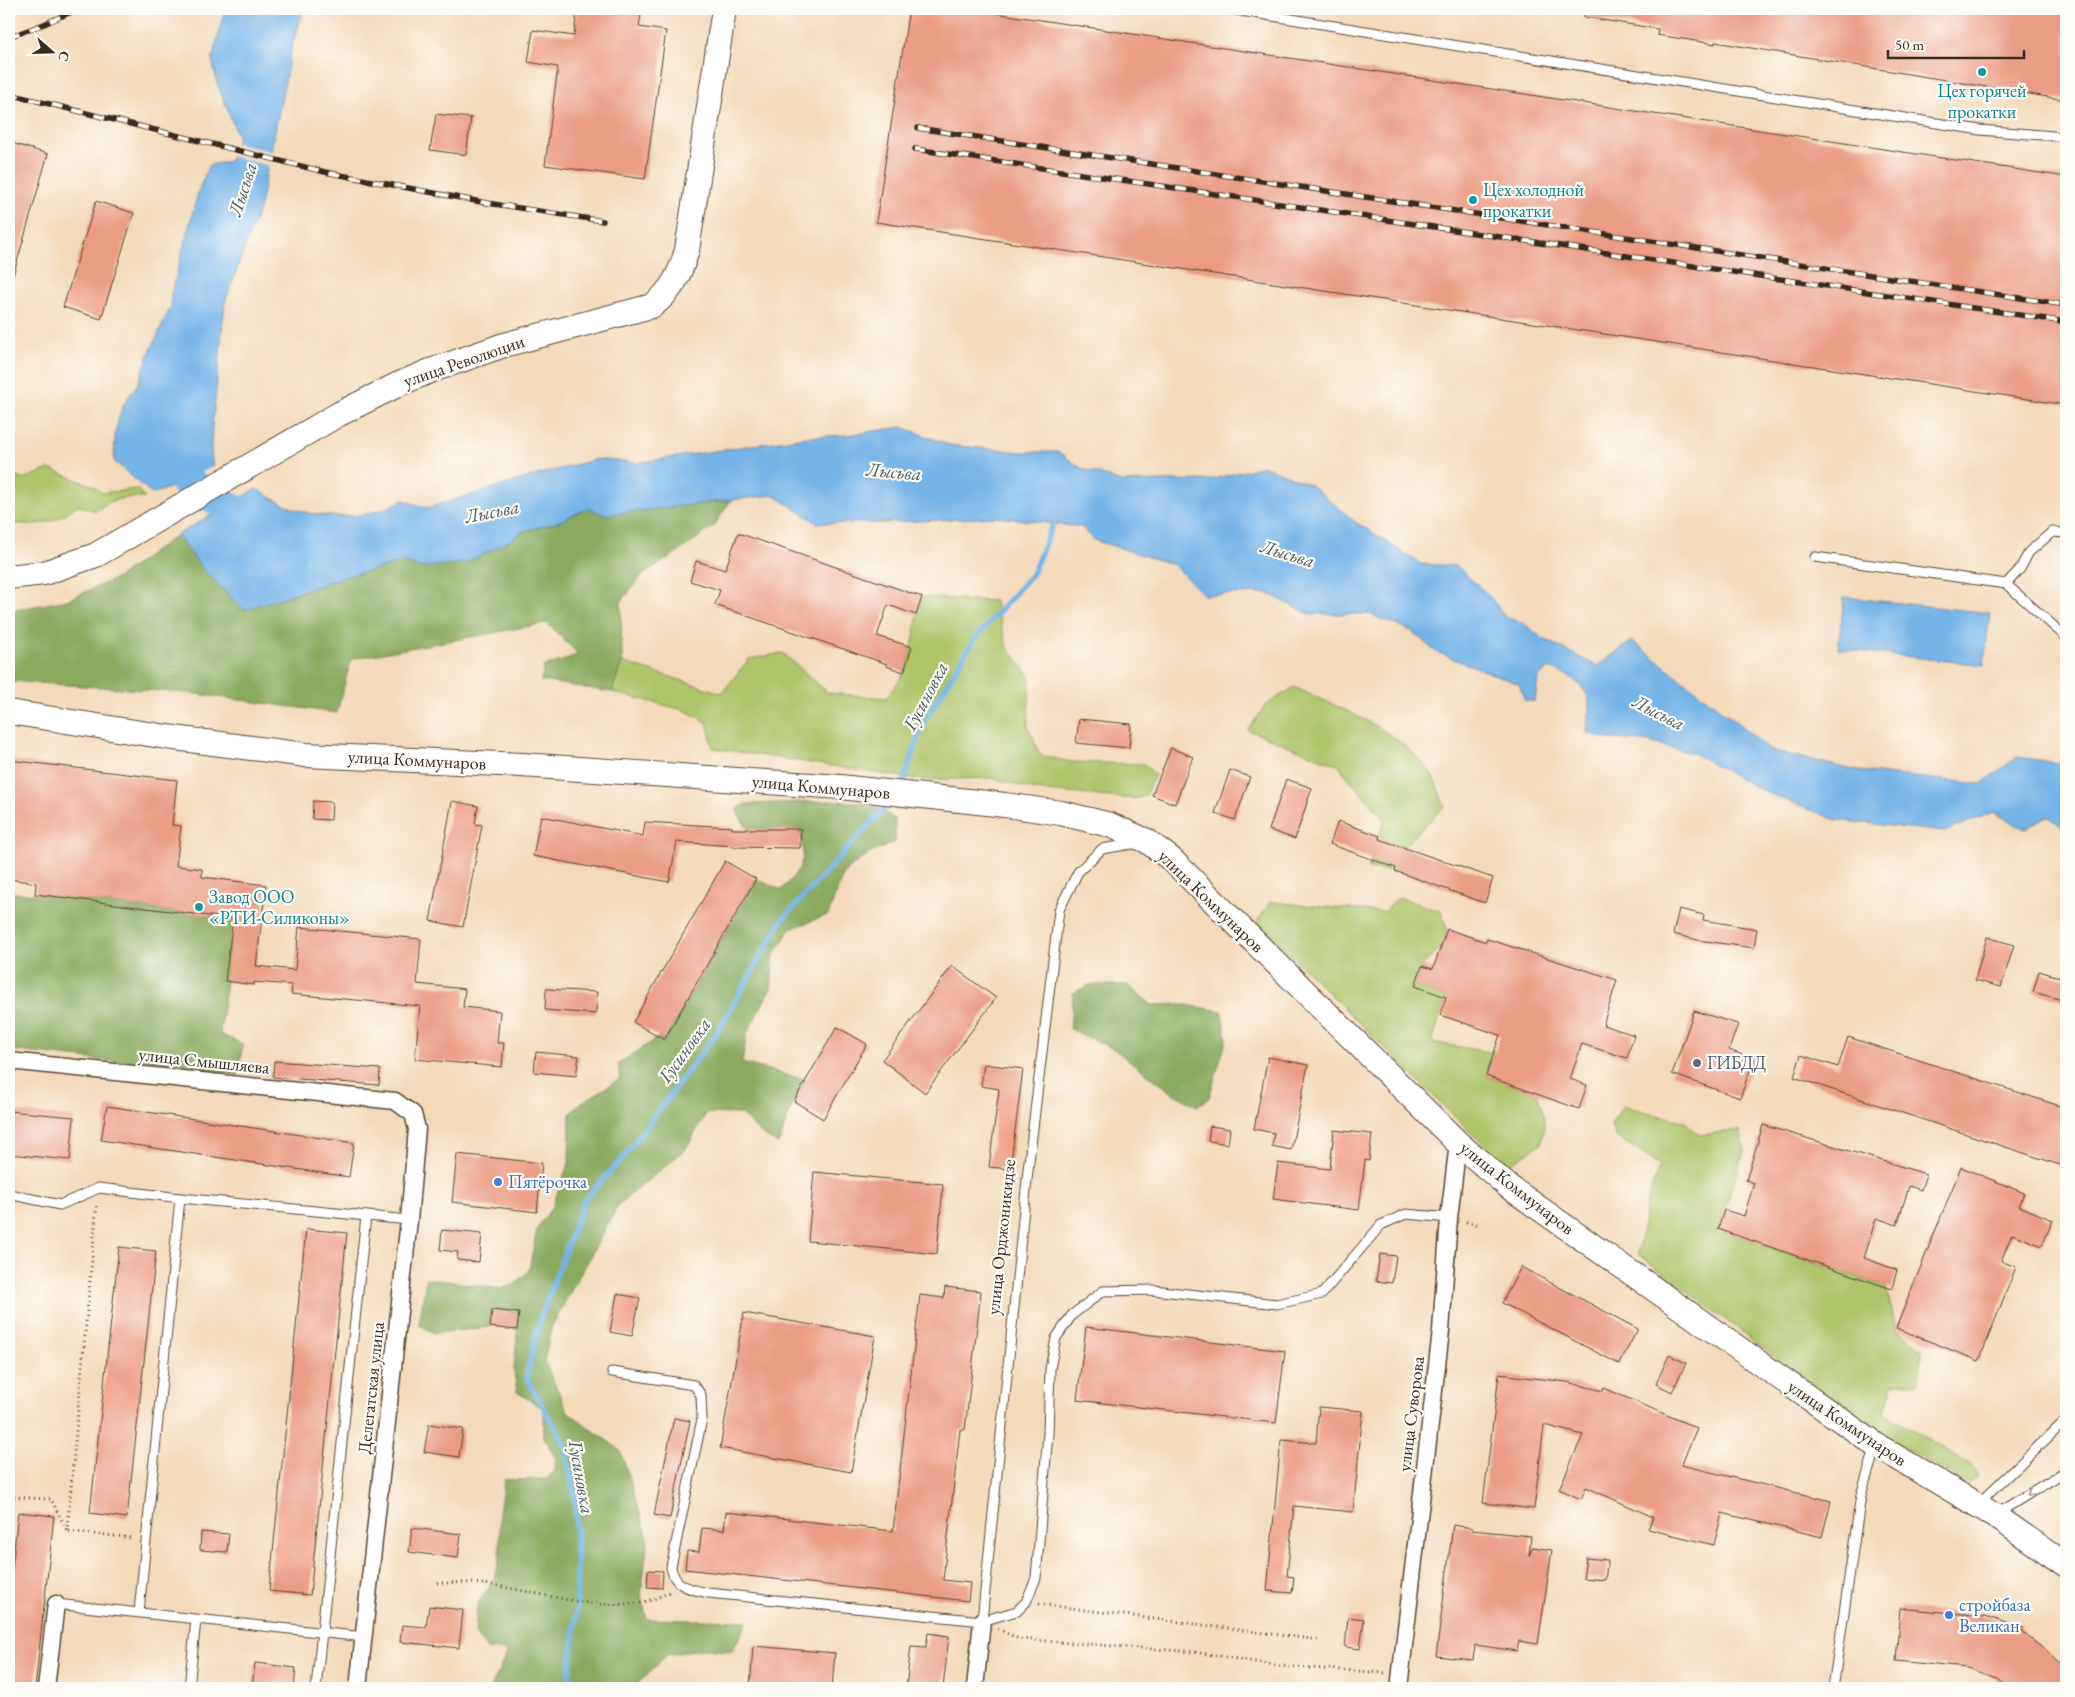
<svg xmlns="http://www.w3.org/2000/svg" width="2075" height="1697" viewBox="0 0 2075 1697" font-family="'EB Garamond',serif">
	<rect width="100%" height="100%" fill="#fdfcf7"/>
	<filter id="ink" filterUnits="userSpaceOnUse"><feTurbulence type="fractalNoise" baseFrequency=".02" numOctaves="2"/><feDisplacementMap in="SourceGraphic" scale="10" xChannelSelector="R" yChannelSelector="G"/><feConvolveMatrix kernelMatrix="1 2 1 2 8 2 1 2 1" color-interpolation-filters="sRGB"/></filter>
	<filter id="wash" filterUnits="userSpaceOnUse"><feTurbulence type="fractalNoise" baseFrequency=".0096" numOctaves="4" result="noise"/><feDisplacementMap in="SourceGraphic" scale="20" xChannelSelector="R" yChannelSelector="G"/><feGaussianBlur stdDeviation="1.12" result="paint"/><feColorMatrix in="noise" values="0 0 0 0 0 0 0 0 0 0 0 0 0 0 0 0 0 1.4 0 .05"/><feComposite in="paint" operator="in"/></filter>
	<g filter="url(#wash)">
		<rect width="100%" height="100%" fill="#f3daba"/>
		<g fill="#aec469" stroke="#747744">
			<path d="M49,469L94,486L102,493L137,489L145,498C126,497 111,498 96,511L77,505C55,524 39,526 9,523V475L23,479Z"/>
			<path d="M922,597L995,601L1007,647L1030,676L1028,726L1040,755L1071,762L1144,764L1155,775L1145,796L1135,799L1035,790L992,778L922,780L713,748L707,722L684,710L612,692L622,662L722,693L749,659L783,653L828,693L886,698C892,690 899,682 904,673C915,651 914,621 922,597Z"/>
			<path d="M1294,687C1341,709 1400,729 1431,774C1437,783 1440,796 1445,806L1403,847L1395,871L1368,869L1384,820L1338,765L1248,730L1266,705Z"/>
			<path d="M1399,897L1441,912L1447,929L1441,947L1422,966L1415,986L1446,997L1432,1042L1494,1053L1486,1076L1537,1094L1545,1119L1541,1144L1507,1166L1466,1128L1257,922L1270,902L1383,912Z"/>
			<path d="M1623,1106L1685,1122L1699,1135L1740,1130L1745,1150L1718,1229L1886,1287L1896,1328L1923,1350L1917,1382L1893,1384L1884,1413L1970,1464L1978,1477L1969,1484L1876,1433L1638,1254L1648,1197L1660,1165L1615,1136L1611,1124Z"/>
		</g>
		<g fill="#8aaa5d" stroke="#626a3e">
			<path d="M731,500L714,526L684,548L642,575L621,602L622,662L612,692L541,681L544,666L562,661L578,654L547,623L351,659L337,713L188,693L9,681V611L67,600L119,577L177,535L202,568L286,597L341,578L404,562L419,568L507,542L524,531L556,523L588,508L605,514Z"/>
			<path d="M830,801L867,803L895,819V842L870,853L844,872L828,915L790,929L774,955L771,988L747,1033L742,1063L806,1080L794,1101L778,1144L760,1133L741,1114L706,1113L686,1149L619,1204L552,1326L544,1361L568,1412L620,1450L648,1538L641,1596L647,1619L748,1621L732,1651L701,1649L667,1655L633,1688H491L508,1651L487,1649L475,1633L477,1604L493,1582L500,1557L499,1513L504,1480L546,1479L555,1471L556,1459L544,1437V1409L517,1392L514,1370L519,1313L492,1310L490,1327L435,1333L419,1325L426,1278L501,1289L514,1285L529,1270L537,1229L552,1207L569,1163L570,1113L581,1103L620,1079L618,1064L659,1037L665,1040L756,879L781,890C804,866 806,862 800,829H749L743,822L736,809L746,804Z"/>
			<path d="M9,893L35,894L233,919L220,1034L243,1044L238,1075L9,1050Z"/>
			<path d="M1089,985H1127L1152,1005L1181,1004L1221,1011L1227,1038L1209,1098L1197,1106L1174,1094L1114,1049L1070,1029L1073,993Z"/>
		</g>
		<g fill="#75b4e8" stroke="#586f83">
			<path d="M225,9H304L292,46L260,206L225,302L212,429L211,448L213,472L152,494L114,461L115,434L121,410L128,397L138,384L149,354L171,306V294L199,189L209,165L230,161L238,137L217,83L212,60Z"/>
			<path d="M902,427L949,445L1021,452H1059L1081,468L1122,482L1210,480L1264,466L1311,485L1354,521L1421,564L1457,566L1490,597L1506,618L1522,622L1542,638L1597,666L1632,641L1738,723L1769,750L1858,771L1981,784L2017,757L2066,764V829L2047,816L2025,829L1993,812L1945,832L1836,820L1763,791L1695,754L1645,741L1609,739L1587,733C1587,725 1591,704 1588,697C1582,682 1563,672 1549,668L1538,678L1535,701H1525L1519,684L1436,652L1410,630L1369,614H1309L1267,593L1204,595L1174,565L1094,540L1081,527L998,517L881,523H817L774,495L605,515L588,508L556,523L524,531L507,542L466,563L419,568L404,562L341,578L244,610L202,568L177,535L256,489C266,494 276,501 287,506C326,521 367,520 403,500L427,508L537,475L597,459L636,463L806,437L848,435Z"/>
			<path d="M1844,597L1990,613L1984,665L1838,649Z"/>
		</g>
		<g fill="#f3daba">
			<path d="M234,142L273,152L270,166L230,156Z"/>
			<path d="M215,465V474L173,490Z"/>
		</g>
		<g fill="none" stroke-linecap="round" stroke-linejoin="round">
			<g stroke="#75b4e8" stroke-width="5.5">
				<path d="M902,788L922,725L973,641L1032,574L1056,517"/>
				<path d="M568,1688L577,1608L576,1505L564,1443L526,1377L540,1319L584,1200L622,1159L718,1031L782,920L893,799"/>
			</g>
			<path stroke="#75b4e8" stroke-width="32" d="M159,446L186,482L265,528"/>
		</g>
		<g id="blocks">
			<g fill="#eb9c84">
				<path d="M577,9H642L639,27L666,31L645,179L545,165L558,67L528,62L533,30L574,36Z"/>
				<path d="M909,9H969L2066,177V405L876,222Z"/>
				<path d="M1585,9H2066V100L1715,42V44L1657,35L1658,29L1584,17Z"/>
				<path d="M436,114L471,118L466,155L430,150Z"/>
				<path d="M9,142L48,154L13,276L9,275Z"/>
				<path d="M96,201L134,213L101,319L63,307Z"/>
				<path d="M738,533L922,597L916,615L888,605L877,636L912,647L904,672L886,666L887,664L715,605L720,590L690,581L696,561L725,570Z"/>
				<path d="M1079,719L1131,724L1129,748L1076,743Z"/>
				<path d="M1171,748L1193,757L1175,804L1152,795Z"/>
				<path d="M9,760L177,780L172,825L181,826L176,866L202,869V877L266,885L256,966L295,970L299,927L421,939L417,984L465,989L463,1007L500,1011L497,1043H504L502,1067L415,1059L420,1006L291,994L292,985L254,982V985L225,981L233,919L35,894L36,883L9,879Z"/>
				<path d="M1230,770L1250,777L1235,820L1215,813Z"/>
				<path d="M1286,779L1312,788L1295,839L1269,830Z"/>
				<path d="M313,801L332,802L331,820L312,819Z"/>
				<path d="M452,801L478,806L475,824L482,825L463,927L430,921Z"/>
				<path d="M541,816L643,836L645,822L732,827V829H801L800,848L733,847L734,846L677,842L669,882L533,856Z"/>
				<path d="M1338,821L1380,836L1379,839L1493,878L1485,903L1395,871L1396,868L1330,844Z"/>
				<path d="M725,861L756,879L664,1040L633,1022Z"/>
				<path d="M1679,909L1704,915L1703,920L1757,929L1754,948L1698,940L1673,934Z"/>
				<path d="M1447,929L1486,942L1487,939L1617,980L1603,1025L1634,1035L1627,1058L1582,1044L1570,1079L1587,1085L1579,1109L1486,1076L1500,1035L1440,1015L1446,997L1415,986L1422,966L1433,969Z"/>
				<path d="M1987,937L2014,945L2001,987L1975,980Z"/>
				<path d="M952,966L996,998L925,1093L882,1060Z"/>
				<path d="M2039,971L2066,979V1001L2033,992Z"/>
				<path d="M546,989L597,992L596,1014L545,1010Z"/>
				<path d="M1694,1011L1738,1024L1729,1050L1754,1059L1740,1098L1672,1074Z"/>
				<path d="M837,1027L867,1044L823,1119L794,1101Z"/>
				<path d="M1848,1037L2066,1108V1167L1794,1077L1801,1055L1838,1067Z"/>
				<path d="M536,1052L579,1056L576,1076L534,1072Z"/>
				<path d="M1268,1057L1308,1065L1291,1150L1272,1146L1274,1133L1254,1129Z"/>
				<path d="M274,1061L380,1069L379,1085L273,1077Z"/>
				<path d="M984,1064L1023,1069L1010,1169L989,1167L999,1089L981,1086Z"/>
				<path d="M107,1106L354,1143L349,1177L101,1140Z"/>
				<path d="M9,1111L74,1117L70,1160L9,1154Z"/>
				<path d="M1763,1125L1926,1174L1921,1190L1909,1186L1897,1225L1876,1218L1864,1258L1897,1270L1892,1289L1718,1229L1724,1210L1744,1216L1754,1183L1746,1180Z"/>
				<path d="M1210,1126L1230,1129L1228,1144L1208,1141Z"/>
				<path d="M1334,1130L1372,1134L1369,1161L1365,1160L1359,1210L1273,1199L1278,1163L1330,1169Z"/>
				<path d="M457,1154L542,1163L537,1212L452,1202Z"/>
				<path d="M1961,1167L2024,1193L2019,1206L2053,1220L2042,1246L2012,1234L2001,1261L2016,1267L1979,1361L1896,1328Z"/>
				<path d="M814,1172L943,1184L937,1254L808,1241Z"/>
				<path d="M306,1229L347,1233L310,1595L269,1591Z"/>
				<path d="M442,1230L482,1234L479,1262L457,1260L458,1252L440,1250Z"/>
				<path d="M119,1247L156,1251L127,1518L90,1513Z"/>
				<path d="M1380,1254L1396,1256L1392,1283L1376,1281Z"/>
				<path d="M1521,1267L1638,1329L1619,1364L1502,1303Z"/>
				<path d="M945,1287L981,1291L965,1430H960L943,1580L970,1583L968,1601L685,1569L687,1551L699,1552L702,1528L724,1530L726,1512L893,1531L920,1295L944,1298Z"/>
				<path d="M617,1294L640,1298L632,1336L610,1332Z"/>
				<path d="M492,1310L519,1313L517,1330L490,1327Z"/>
				<path d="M744,1313L875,1336L851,1472L720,1448Z"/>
				<path d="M1086,1327L1285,1351L1276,1423L1077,1400Z"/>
				<path d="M1669,1355L1686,1363L1672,1392L1656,1384Z"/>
				<path d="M1499,1374L1567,1382L1603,1391L1604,1388L1697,1428L1681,1465L1831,1501L1822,1537L1722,1513L1714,1545L1648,1529L1653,1517L1586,1487L1581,1499L1559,1489L1583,1435L1544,1425L1534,1509L1483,1503Z"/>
				<path d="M1319,1407L1363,1411L1353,1512L1294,1506L1287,1576L1294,1577L1292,1593L1267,1591L1281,1440L1316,1443Z"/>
				<path d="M674,1418L690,1421L670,1518L654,1515Z"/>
				<path d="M429,1424L463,1429L459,1457L424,1452Z"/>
				<path d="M18,1512L54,1516L35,1688H9V1598Z"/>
				<path d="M1453,1525L1472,1528V1530L1531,1536L1529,1556L1533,1547L1552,1550L1538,1644L1519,1641L1517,1651L1475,1645L1473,1660L1436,1656Z"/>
				<path d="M412,1528L461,1534L458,1558L409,1552Z"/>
				<path d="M201,1532L229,1534L227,1552L200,1550Z"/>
				<path d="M1586,1558L1608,1560L1605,1580L1583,1578Z"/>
				<path d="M648,1570L663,1571L662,1588L647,1587Z"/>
				<path d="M429,1606L463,1610L459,1648L400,1642L402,1625L426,1627Z"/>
				<path d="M1900,1608L1984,1616L2024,1628L2022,1632L2066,1667V1679L2059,1688H2009L1997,1678L1967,1668L1896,1661Z"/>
				<path d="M1348,1617L1364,1619L1360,1649L1345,1647Z"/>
				<path d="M928,1633L949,1636L943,1688H906L911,1646L926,1647Z"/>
				<path d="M753,1646L835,1653L832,1688H750Z"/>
				<path d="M255,1663L296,1668L294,1688H252Z"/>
			</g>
		</g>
	</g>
	<g filter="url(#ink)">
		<use href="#blocks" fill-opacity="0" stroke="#574435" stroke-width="1"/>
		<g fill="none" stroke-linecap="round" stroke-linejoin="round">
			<defs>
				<g id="lane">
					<path d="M1229,9L1980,130L2066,137"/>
					<path d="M1815,557L2006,584L2020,569L2029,552L2052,532L2066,533"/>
					<path d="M2006,584L2066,637"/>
					<path d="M9,1194L60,1205L99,1188L180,1198L409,1220"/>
					<path d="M612,1372L694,1385L701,1395L702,1419L671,1567C674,1587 690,1589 708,1593L982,1621L1017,1611L1026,1602L1036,1578L1048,1433L1050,1369L1056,1338L1072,1315L1103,1291L1153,1290L1277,1304L1322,1294L1381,1225L1406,1214L1449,1218"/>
					<path d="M1978,1504L2066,1420"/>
					<path d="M1996,1514L2066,1471"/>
					<path d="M56,1604L364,1637"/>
					<path d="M139,1612L180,1198"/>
					<path d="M982,1621L1028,1170L1059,910L1078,872L1102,849L1138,843"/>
					<path d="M189,1688L196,1620"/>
					<path d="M316,1688L366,1216"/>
					<path d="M1833,1688L1861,1495L1876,1446"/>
				</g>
				<g id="street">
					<path d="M9,1061L395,1101L413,1114L417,1129L409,1220L358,1688"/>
					<path d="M46,1688L56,1604"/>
					<path d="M975,1688L982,1621"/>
					<path d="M1399,1688L1441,1331L1449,1218L1458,1143"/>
				</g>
				<g id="secondary">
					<path d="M9,577L44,573L96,555L339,414L399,384L430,371L504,345L652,306C673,290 680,274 687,250L724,9"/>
					<path d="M9,712L167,737L306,755L522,765L840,787L1005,805L1061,813L1110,825L1147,841L1171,859L1458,1143L1509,1187L1876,1445L1994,1515L2066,1565"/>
				</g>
			</defs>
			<use href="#lane" stroke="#574435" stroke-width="11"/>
			<use href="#street" stroke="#574435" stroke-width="19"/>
			<use href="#secondary" stroke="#574435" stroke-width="26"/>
			<g stroke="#574435" stroke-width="3" stroke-dasharray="1 4" stroke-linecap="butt">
				<path d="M1466,1222L1480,1225"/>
				<path d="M9,1497L51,1499L67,1531L133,1538"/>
				<path d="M67,1531L97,1203"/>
				<path d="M437,1583C452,1583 468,1582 483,1584C534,1590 586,1610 638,1603C649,1602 660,1596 671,1592"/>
				<path d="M1039,1604L1319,1640"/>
				<path d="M998,1629L1019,1639L1195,1652L1280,1666L1385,1673"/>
			</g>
			<use href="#lane" stroke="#fff" stroke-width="9"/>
			<use href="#street" stroke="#fff" stroke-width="16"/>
			<use href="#secondary" stroke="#fff" stroke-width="24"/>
			<defs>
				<g id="rail">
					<path d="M9,37L44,24L78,9"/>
					<path d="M9,94L325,172L481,202L603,221"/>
					<path d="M918,128L2066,305"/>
					<path d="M915,149L2066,322"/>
				</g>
			</defs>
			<use href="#rail" stroke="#3b2a1e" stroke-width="5.5"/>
			<use href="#rail" stroke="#fdfcf7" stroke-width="4" stroke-dasharray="11" stroke-linecap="butt"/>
		</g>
		<defs><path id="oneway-chevron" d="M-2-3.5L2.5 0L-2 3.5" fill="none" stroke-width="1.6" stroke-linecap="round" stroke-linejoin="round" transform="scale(1.25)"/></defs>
		<use stroke="#a79f9a" href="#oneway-chevron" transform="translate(2030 1493) rotate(149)"/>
	</g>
	<g fill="#0f9aa8" stroke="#fdfcf7" stroke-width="2">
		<circle cx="1982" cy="72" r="5"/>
		<circle cx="1473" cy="200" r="5"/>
		<circle cx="199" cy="907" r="5"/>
	</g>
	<circle fill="#5c6f8a" stroke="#fdfcf7" stroke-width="2" cx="1697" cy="1063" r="5"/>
	<g fill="#3f7fe0" stroke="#fdfcf7" stroke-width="2">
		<circle cx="498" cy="1182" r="5"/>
		<circle cx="1949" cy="1615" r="5"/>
	</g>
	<g text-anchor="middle" stroke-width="4.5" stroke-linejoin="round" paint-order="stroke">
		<g font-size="18" fill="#0d838f" stroke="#fdfcf7" text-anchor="start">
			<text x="1982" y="97" text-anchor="middle">Цех горячей<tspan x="1982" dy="21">прокатки</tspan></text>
			<text x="1483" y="196">Цех холодной<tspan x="1483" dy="21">прокатки</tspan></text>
			<text x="209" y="903">Завод ООО<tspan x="209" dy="21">«РТИ-Силиконы»</tspan></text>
		</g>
		<g font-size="18" fill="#3b2a1e" stroke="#fdfcf7">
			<text transform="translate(464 361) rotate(-19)" y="6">улица Революции</text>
			<text transform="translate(417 760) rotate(3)" y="6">улица Коммунаров</text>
			<text transform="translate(821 787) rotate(5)" y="6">улица Коммунаров</text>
			<text transform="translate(1211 901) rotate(44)" y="6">улица Коммунаров</text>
			<text transform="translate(204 1061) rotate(6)" y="6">улица Смышляева</text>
			<text transform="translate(1517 1188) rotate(38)" y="6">улица Коммунаров</text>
			<text transform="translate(1001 1237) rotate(-84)" y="6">улица Орджоникидзе</text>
			<text transform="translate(371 1388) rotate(-84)" y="6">Делегатская улица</text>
			<text transform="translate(1411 1414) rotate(-83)" y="6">улица Суворова</text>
			<text transform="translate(1847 1423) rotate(34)" y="6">улица Коммунаров</text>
		</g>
		<g font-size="18" fill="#4e5e75" stroke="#fdfcf7" text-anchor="start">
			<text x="1707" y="1069">ГИБДД</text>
		</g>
		<g font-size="18" fill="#366cbe" stroke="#fdfcf7" text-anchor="start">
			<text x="508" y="1188">Пятёрочка</text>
			<text x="1959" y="1611">стройбаза<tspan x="1959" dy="21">Великан</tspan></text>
		</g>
		<g font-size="19" font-style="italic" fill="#4f5a65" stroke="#fdfcf7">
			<text transform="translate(242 189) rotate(-72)" y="7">Лысьва</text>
			<text transform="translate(894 471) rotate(5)" y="7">Лысьва</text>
			<text transform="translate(492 511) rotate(-11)" y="7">Лысьва</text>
			<text transform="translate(1288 553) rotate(17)" y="7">Лысьва</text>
			<text transform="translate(925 696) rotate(-62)" y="7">Гусиновка</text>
			<text transform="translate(1659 712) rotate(27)" y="7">Лысьва</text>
			<text transform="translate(684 1050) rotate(-54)" y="7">Гусиновка</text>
			<text transform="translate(582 1477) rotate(80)" y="7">Гусиновка</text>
		</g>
	</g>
	<rect width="2075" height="1697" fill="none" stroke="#fdfcf7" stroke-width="30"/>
	<g transform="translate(52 52) rotate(110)" stroke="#fdfcf7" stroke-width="4" paint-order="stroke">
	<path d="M0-4L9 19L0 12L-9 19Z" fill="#3b2a1e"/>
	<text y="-8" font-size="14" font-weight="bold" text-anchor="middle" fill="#3b2a1e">С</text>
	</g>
	<path d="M1888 50v8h136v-8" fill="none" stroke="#3b2a1e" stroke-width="2.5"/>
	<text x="1895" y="50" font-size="15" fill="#3b2a1e" stroke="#fdfcf7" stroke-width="4" paint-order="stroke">50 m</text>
</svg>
